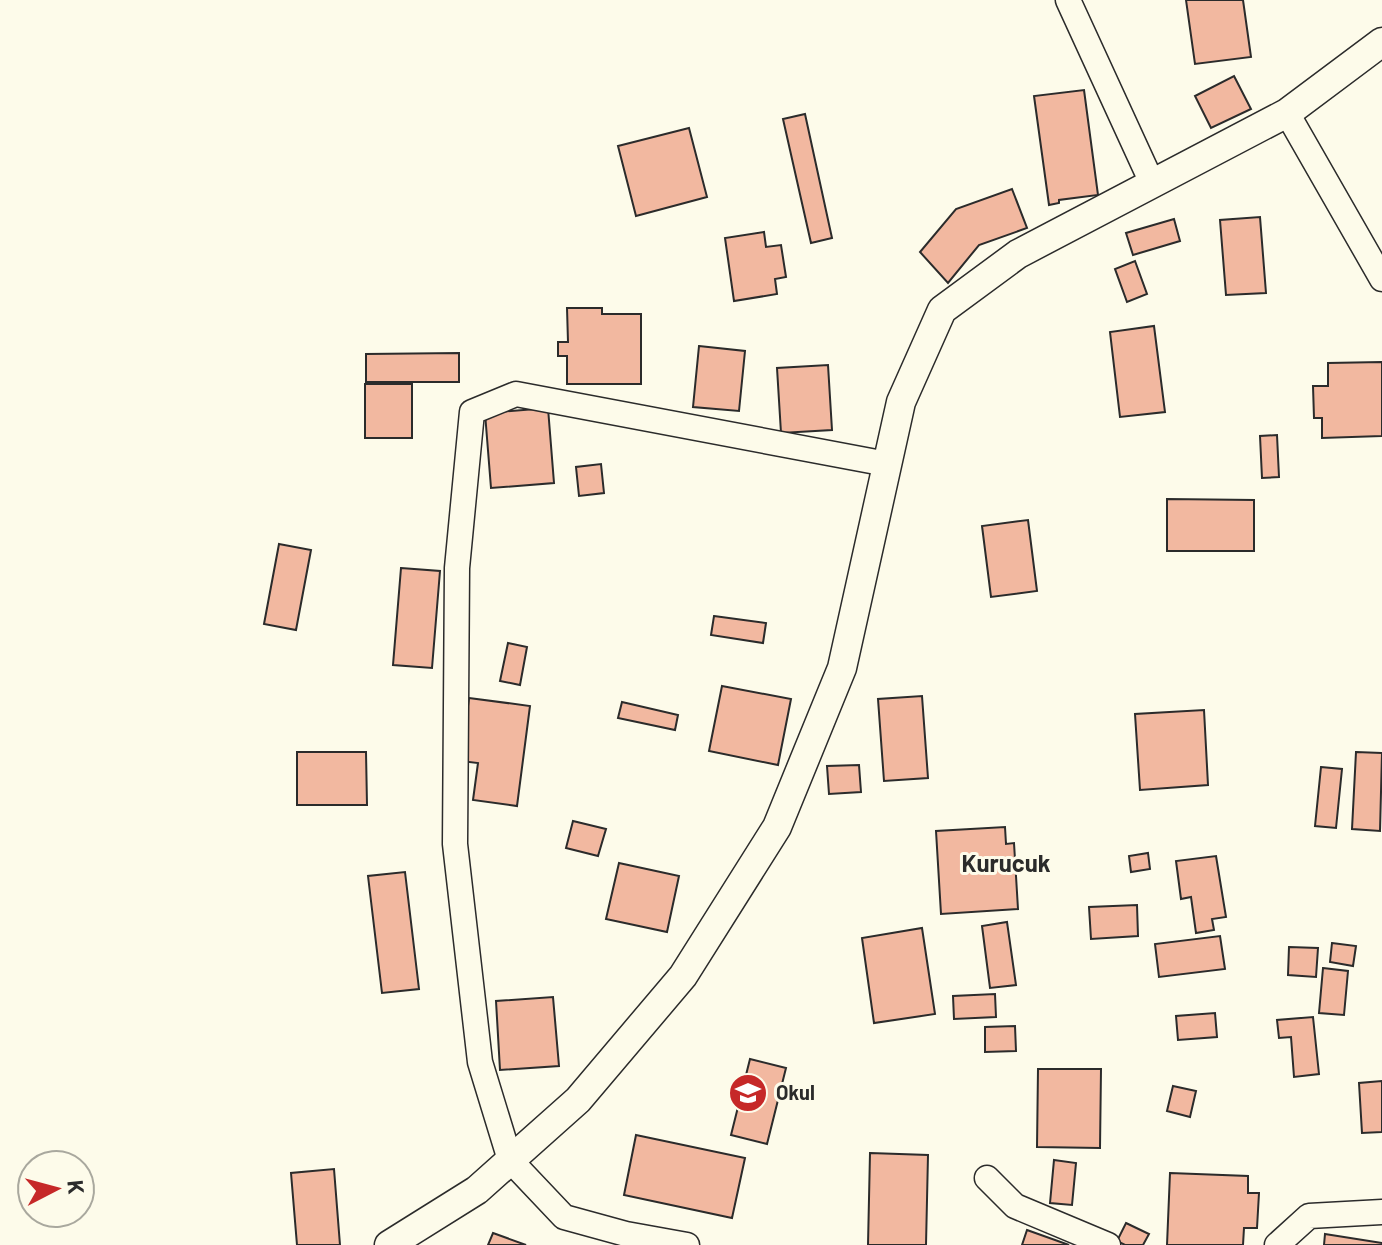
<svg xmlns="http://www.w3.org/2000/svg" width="1382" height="1245" viewBox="0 0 1382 1245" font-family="Barlow,sans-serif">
	<rect width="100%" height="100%" fill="#fdfbea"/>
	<g fill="#f2b8a0" stroke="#2b2b2b" stroke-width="2">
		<path d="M1186,0H1243L1251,57L1195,64Z"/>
		<path d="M1234,76L1251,109L1211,128L1195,96Z"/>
		<path d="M1084,90L1098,195L1059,200V203L1049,205L1034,96Z"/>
		<path d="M805,114L832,238L811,243L783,119Z"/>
		<path d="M689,128L707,197L636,216L618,146Z"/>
		<path d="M1012,189L1027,228L979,245L948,283L920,252L956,209Z"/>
		<path d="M1260,217L1266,293L1226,295L1220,220Z"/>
		<path d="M1174,219L1180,241L1133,255L1126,233Z"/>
		<path d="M764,232L766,247L781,245L786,277L775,279L777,294L734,301L725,238Z"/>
		<path d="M1135,261L1147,294L1127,302L1115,269Z"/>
		<path d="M567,308H602V314H641V384H567V356H558V342H568Z"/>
		<path d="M1154,326L1165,412L1120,417L1110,332Z"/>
		<path d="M699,346L745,351L739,411L693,407Z"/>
		<path d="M459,353V382H366V354Z"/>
		<path d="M1382,362V436L1322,438V418H1314L1313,386H1328V363Z"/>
		<path d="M828,365L832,430L781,433L777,368Z"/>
		<rect x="365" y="384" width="47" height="54"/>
		<path d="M548,408L554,483L491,488L485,413Z"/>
		<path d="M1277,435L1279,477L1262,478L1260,436Z"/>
		<path d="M601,464L604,493L579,496L576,467Z"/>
		<path d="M1167,499L1254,500V551H1167Z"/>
		<path d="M1028,520L1037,591L991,597L982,526Z"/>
		<path d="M279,544L311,550L296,630L264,624Z"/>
		<path d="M401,568L440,571L432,668L393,665Z"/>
		<path d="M714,616L766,623L763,643L711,635Z"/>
		<path d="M508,643L527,647L520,685L500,681Z"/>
		<path d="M722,686L791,699L778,765L709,751Z"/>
		<path d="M922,696L928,778L884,781L878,699Z"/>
		<path d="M469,698L530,706L517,806L473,800L478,763L461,761Z"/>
		<path d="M622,702L678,715L675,730L618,718Z"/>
		<path d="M1204,710L1208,785L1140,790L1135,714Z"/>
		<path d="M297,752H366L367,805H297Z"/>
		<path d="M1356,752L1382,753L1380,831L1352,829Z"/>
		<path d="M859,765L861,792L829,794L827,766Z"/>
		<path d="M1321,767L1342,769L1336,828L1315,826Z"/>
		<path d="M573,821L606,829L598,856L566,848Z"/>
		<path d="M1005,827L1006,844L1014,843L1018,909L941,914L936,831Z"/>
		<path d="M1148,853L1150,869L1131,872L1129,856Z"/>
		<path d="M1216,856L1226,917L1212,919L1214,930L1196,933L1191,897L1181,899L1176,861Z"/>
		<path d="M619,863L679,876L667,932L606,919Z"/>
		<path d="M405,872L419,989L382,993L368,876Z"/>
		<path d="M1137,905L1138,936L1091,939L1089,907Z"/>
		<path d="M1007,922L1016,985L990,988L982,926Z"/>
		<path d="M922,928L935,1014L874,1023L862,938Z"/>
		<path d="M1220,936L1225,969L1159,977L1155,944Z"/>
		<path d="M1332,943L1356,946L1353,966L1330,962Z"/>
		<path d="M1289,947L1318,948L1316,977L1288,975Z"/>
		<path d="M1323,968L1348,971L1344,1015L1319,1013Z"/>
		<path d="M995,994L996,1017L954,1019L953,996Z"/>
		<path d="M553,997L559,1066L500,1070L496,1001Z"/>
		<path d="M1215,1013L1217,1037L1178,1040L1176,1016Z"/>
		<path d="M1313,1017L1319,1074L1294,1077L1291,1037L1279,1038L1277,1020Z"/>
		<path d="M1015,1026L1016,1051L985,1052V1027Z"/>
		<path d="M750,1059L786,1068L767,1144L731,1135Z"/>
		<path d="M1038,1069H1101L1100,1148L1037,1147Z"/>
		<path d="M1382,1081V1132L1362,1133L1359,1083Z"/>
		<path d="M1173,1086L1196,1091L1190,1117L1167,1111Z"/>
		<path d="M636,1135L745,1158L732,1218L624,1195Z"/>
		<path d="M870,1153L928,1155L926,1245H868Z"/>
		<path d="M1054,1160L1076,1163L1072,1205L1050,1203Z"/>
		<path d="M334,1169L340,1245H297L291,1173Z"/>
		<path d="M1170,1173L1248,1176V1193H1259L1257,1228H1244L1243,1245H1167Z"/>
		<path d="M1126,1223L1149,1234L1143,1245H1125L1117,1241Z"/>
		<path d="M1027,1230L1069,1245H1022Z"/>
		<path d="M493,1233L526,1245H488Z"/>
		<path d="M1325,1234L1382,1243V1245H1324Z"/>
	</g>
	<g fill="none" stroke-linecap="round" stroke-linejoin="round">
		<defs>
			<g id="minor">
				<path d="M1068,0L1152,183"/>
				<path d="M1287,113L1382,279"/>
				<path d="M987,1178L1015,1206L1108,1245"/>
				<path d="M687,1245L626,1234L564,1217L510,1160L480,1062L455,844L457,568L472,412L516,394L887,464"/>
				<path d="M1277,1245L1309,1216L1382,1212"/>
			</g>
			<path id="tertiary" d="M389,1245L477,1190L578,1100L683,976L777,827L842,668L901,402L942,310L1018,254L1287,113L1382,42"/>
		</defs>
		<use href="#minor" stroke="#2b2b2b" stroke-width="27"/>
		<use href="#tertiary" stroke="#2b2b2b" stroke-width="31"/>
		<use href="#minor" stroke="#fdfbea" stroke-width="24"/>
		<use href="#tertiary" stroke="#fdfbea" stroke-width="28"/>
	</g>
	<defs>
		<symbol id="school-disc" viewBox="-11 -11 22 22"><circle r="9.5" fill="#c62828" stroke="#fdfbea"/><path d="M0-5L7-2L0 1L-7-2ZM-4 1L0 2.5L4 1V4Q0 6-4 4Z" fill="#fff"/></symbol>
	</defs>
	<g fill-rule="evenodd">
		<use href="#school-disc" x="726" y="1071" width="44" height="44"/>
	</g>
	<g text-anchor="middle" stroke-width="6" stroke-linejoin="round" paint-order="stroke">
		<g font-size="20" font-weight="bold" fill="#2b2b2b" stroke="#fdfbea" text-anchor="start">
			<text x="776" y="1100">Okul</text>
		</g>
		<g font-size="24" font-weight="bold" fill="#2b2b2b" stroke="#fdfbea">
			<text x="1006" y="872">Kurucuk</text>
		</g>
	</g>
	<g transform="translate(56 1189) rotate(84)"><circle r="38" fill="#fdfbea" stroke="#a9a89e" stroke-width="2"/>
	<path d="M0-6L14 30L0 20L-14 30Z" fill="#c62828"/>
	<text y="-12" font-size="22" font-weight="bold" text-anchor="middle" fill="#2b2b2b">K</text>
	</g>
</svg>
